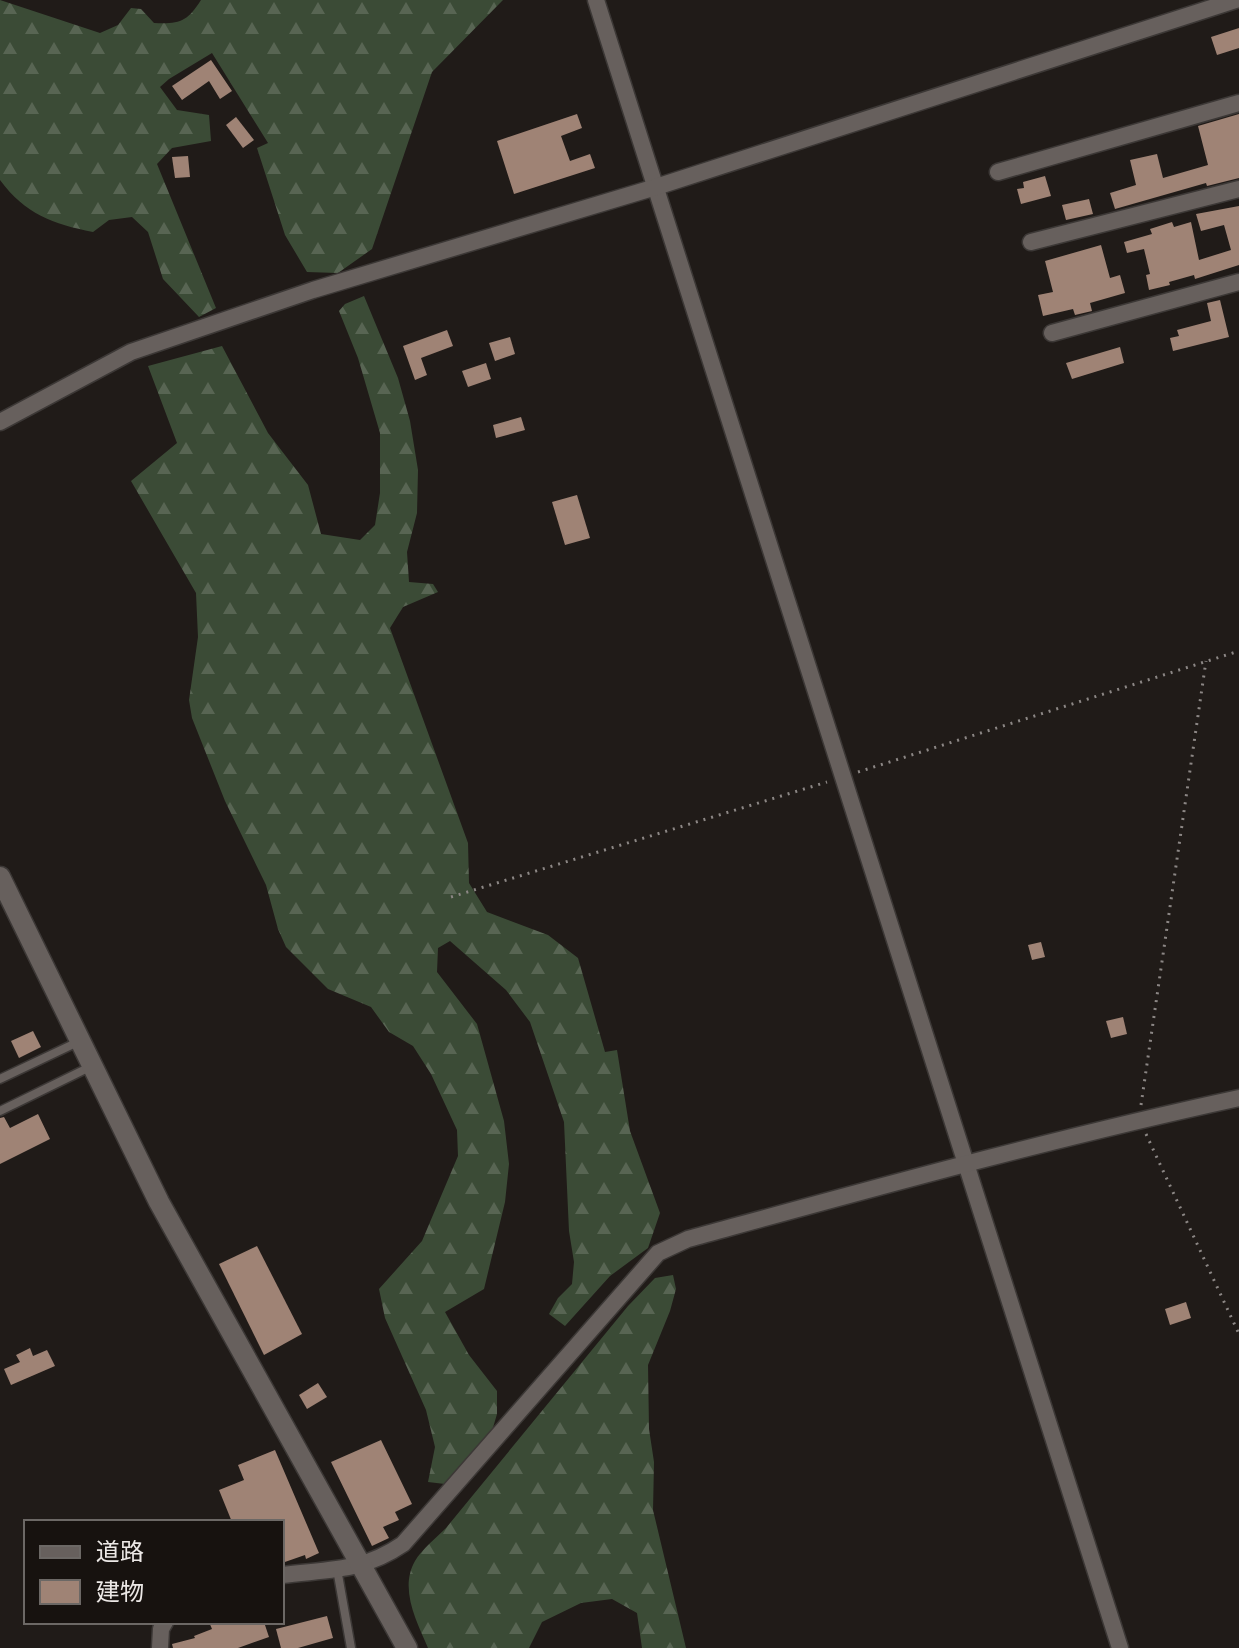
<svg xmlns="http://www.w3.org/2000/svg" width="1239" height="1648" viewBox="0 0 1239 1648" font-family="Karla,'Noto Sans JP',sans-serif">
	<defs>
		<pattern id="forest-firs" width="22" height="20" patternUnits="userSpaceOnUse" patternTransform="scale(2)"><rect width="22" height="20" fill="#3b4b36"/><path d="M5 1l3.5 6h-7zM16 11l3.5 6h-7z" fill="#586553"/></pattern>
	</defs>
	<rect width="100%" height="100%" fill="#201b18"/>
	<g fill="url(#forest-firs)">
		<path d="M0,0L100,33L118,25L131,8L141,9L154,23C180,24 187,22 201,0H503L432,72L372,249L338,273L307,272L285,235L257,148L268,143L212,53L169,79L160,87L177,110L209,115L211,141L172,148L157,164L216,308L199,317L163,279L148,232L132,217L109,220L93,232C53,224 25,214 0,180Z"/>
		<path d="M364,296L398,378L410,421L418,470L417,513L407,552L409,582L433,584L438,592L403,607L390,628L468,843L469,883L487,912L548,935L578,958L605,1052L617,1050L630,1131L660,1213L648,1248L610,1276L565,1326L549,1314L558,1298L572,1284L574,1262L569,1231L564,1122L530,1022L506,990L450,941L438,948L437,972L477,1024L504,1121L509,1164L505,1202L484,1289L445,1312L469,1355L497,1391V1414L492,1431L445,1484L428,1482L435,1447L426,1410L385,1318L379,1289L422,1241L458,1156L457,1130L431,1074L413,1046L389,1032L371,1007L328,989L286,947L278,929L266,885L225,801L192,718L189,700L198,637L196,593L131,481L177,443L148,366L222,346L268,433L308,485L321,534L360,540L375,525L380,493V433L358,358L339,311L345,304Z"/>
		<path d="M673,1275L676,1289L670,1311L648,1365L649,1429L654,1462L653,1510L686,1648H642L637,1613L612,1599L581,1603L542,1622L529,1648H428C417,1622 399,1589 415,1561C422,1549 436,1538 446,1528L628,1306L655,1278Z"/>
	</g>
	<g fill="#9f8375">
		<path d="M1239,28V48L1217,55L1211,37Z"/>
		<path d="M211,60L232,91L220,99L209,81L182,100L172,86Z"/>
		<path d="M577,114L582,128L561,136L570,161L590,154L595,168L514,194L497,141Z"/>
		<path d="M1239,114V178L1207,186L1206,183L1115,209L1110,193L1136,185L1130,160L1157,154L1163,178L1208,165L1198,126Z"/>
		<path d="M236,117L254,140L243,148L226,125Z"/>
		<path d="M188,156L190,177L175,178L172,157Z"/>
		<path d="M1045,176L1051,196L1021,204L1017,189L1024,188L1023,182Z"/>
		<path d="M1089,199L1093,214L1066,220L1062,205Z"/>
		<path d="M1239,206V265L1195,279L1194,275L1169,282L1170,285L1149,290L1146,275L1150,274L1144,249L1127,253L1124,242L1152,234L1150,229L1172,222L1174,227L1191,222L1199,260L1231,250L1224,225L1201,231L1196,214Z"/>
		<path d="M1101,245L1110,278L1120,275L1125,293L1090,303L1092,311L1075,315L1073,309L1043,316L1038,295L1053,292L1045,261Z"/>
		<path d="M1220,300L1229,337L1173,351L1170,338L1179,336L1177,330L1211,321L1207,303Z"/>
		<path d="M447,330L453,346L421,358L427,375L415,380L403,346Z"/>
		<path d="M510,337L515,354L495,361L489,343Z"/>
		<path d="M1120,347L1124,363L1072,379L1066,363Z"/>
		<path d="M486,363L491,379L468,387L462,371Z"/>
		<path d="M521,417L525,430L496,438L493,425Z"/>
		<path d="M577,495L590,538L565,545L552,502Z"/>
		<path d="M1041,942L1045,957L1032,960L1028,945Z"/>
		<path d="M1123,1017L1127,1034L1111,1038L1106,1021Z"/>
		<path d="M33,1031L41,1047L19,1058L11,1041Z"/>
		<path d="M38,1114L50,1139L0,1164V1118L4,1117L10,1128Z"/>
		<path d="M257,1246L302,1334L264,1355L219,1264Z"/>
		<path d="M1186,1302L1191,1318L1170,1325L1165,1309Z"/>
		<path d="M30,1348L33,1356L47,1350L55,1366L11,1385L4,1369L20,1362L16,1355Z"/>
		<path d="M318,1383L327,1397L307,1409L299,1395Z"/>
		<path d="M381,1440L412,1504L395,1512L399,1520L383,1527L389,1538L372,1546L331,1462Z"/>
		<path d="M275,1450L319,1553L306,1559L305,1555L282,1563V1522H232L219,1490L244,1480L238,1465Z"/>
		<path d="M327,1616L333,1638L298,1648H281L276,1629Z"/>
		<path d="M209,1622H264L269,1637L238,1648H173L172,1644L195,1638L194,1636L212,1629Z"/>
	</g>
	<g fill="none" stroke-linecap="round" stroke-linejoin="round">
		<defs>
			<g id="service">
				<path d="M0,1079L80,1041"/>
				<path d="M0,1111L92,1066"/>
				<path d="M337,1569L351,1648"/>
			</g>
			<g id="minor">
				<path d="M596,0L1120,1648"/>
				<path d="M998,172L1239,103"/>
				<path d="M1031,242L1239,189"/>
				<path d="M1052,333L1239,282"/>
				<path d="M0,422L131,352L313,290L656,187L1236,0"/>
				<path d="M282,1575C330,1569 362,1572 403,1544L658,1253L688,1239C871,1189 1054,1138 1239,1098"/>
				<path d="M160,1648L161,1629L165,1622"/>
			</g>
			<path id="tertiary" d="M0,877L159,1202L407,1648"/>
		</defs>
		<use href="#service" stroke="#3c3836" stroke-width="11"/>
		<use href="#minor" stroke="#3c3836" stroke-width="19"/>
		<use href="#tertiary" stroke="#3c3836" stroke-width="23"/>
		<g stroke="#8c8785" stroke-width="3" stroke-dasharray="2 6" stroke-linecap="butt">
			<path d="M858,772L1239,651"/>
			<path d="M451,897L827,782"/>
			<path d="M1141,1105L1206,661"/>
			<path d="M1146,1134L1239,1334"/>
		</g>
		<use href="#service" stroke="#67605d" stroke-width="8"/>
		<use href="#minor" stroke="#67605d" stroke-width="16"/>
		<use href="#tertiary" stroke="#67605d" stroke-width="20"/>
	</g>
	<rect x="24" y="1520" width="260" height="104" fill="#17120f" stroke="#6c6865" stroke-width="2"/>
	<rect x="40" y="1546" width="40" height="12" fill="#67605d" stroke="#6c6865" stroke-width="2"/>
	<text x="96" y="1560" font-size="24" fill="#ece8e6">道路</text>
	<rect x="40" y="1580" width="40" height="24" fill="#9f8375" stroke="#6c6865" stroke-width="2"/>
	<text x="96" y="1600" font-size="24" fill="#ece8e6">建物</text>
</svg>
